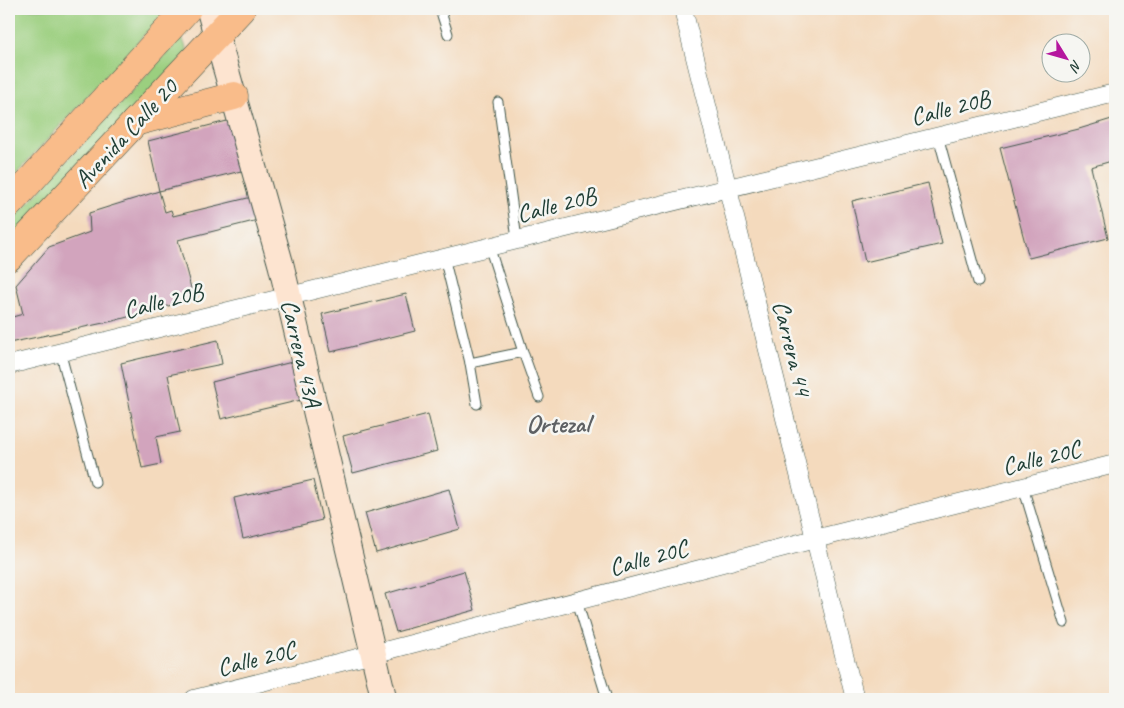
<svg xmlns="http://www.w3.org/2000/svg" width="1124" height="708" viewBox="0 0 1124 708" font-family="Caveat,sans-serif">
	<rect width="100%" height="100%" fill="#f6f6f2"/>
	<filter id="ink" filterUnits="userSpaceOnUse"><feTurbulence type="fractalNoise" baseFrequency=".02" numOctaves="2"/><feDisplacementMap in="SourceGraphic" scale="10" xChannelSelector="R" yChannelSelector="G"/><feConvolveMatrix kernelMatrix="1 2 1 2 8 2 1 2 1" color-interpolation-filters="sRGB"/></filter>
	<filter id="wash" filterUnits="userSpaceOnUse"><feTurbulence type="fractalNoise" baseFrequency=".0096" numOctaves="4" result="noise"/><feDisplacementMap in="SourceGraphic" scale="20" xChannelSelector="R" yChannelSelector="G"/><feGaussianBlur stdDeviation="1.12" result="paint"/><feColorMatrix in="noise" values="0 0 0 0 0 0 0 0 0 0 0 0 0 0 0 0 0 1.4 0 .05"/><feComposite in="paint" operator="in"/></filter>
	<g filter="url(#wash)">
		<rect width="100%" height="100%" fill="#f4dabd"/>
		<g fill="#9bcf7f" stroke="#5d865a">
			<path d="M9,9H168L9,181Z"/>
			<path d="M182,37L188,53L9,245V224Z"/>
		</g>
		<g id="blocks">
			<g fill="#d2a4bd">
				<path d="M1115,118V160L1091,167L1108,238L1029,258L1000,148L1079,129Z"/>
				<path d="M231,120L245,170L159,191L165,212L171,210L173,216L252,197L258,220L178,240L194,299L113,321L9,343V318L23,314L16,285L49,247L90,232L89,213L159,191L148,141Z"/>
				<path d="M928,183L942,244L865,262L852,201Z"/>
				<path d="M406,294L415,331L331,352L322,314Z"/>
				<path d="M218,340L222,364L168,375L180,432L156,437L161,464L142,468L121,363Z"/>
				<path d="M292,362L301,400L221,419L212,382Z"/>
				<path d="M428,414L437,451L353,473L343,436Z"/>
				<path d="M313,480L322,520L243,539L234,498Z"/>
				<path d="M449,489L460,529L376,553L365,513Z"/>
				<path d="M464,571L475,610L396,632L385,594Z"/>
			</g>
		</g>
	</g>
	<g filter="url(#ink)">
		<use href="#blocks" fill-opacity="0" stroke="#3f5549" stroke-width="1"/>
		<g fill="none" stroke-linecap="round" stroke-linejoin="round">
			<defs>
				<g id="lane">
					<path d="M440,9L448,34"/>
					<path d="M498,102L517,239"/>
					<path d="M938,136L978,282"/>
					<path d="M489,246L523,352L539,397"/>
					<path d="M444,257L470,363L477,404"/>
					<path d="M60,351L95,482"/>
					<path d="M470,363L523,352"/>
					<path d="M1023,487L1064,623"/>
					<path d="M577,601L607,699"/>
				</g>
				<g id="street">
					<path d="M683,9L855,699"/>
					<path d="M9,365L1115,93"/>
					<path d="M194,699L373,654L815,539L1115,464"/>
				</g>
				<path id="secondary" d="M209,9L281,265L384,699"/>
				<g id="highway">
					<path d="M135,122L234,96"/>
					<path d="M9,204L187,9"/>
					<path d="M9,257L241,9"/>
				</g>
			</defs>
			<use href="#lane" stroke="#3f5549" stroke-width="11"/>
			<use href="#street" stroke="#3f5549" stroke-width="19"/>
			<use href="#secondary" stroke="#3f5549" stroke-width="27"/>
			<use href="#highway" stroke="#3f5549" stroke-width="29"/>
			<use href="#lane" stroke="#fff" stroke-width="9"/>
			<use href="#street" stroke="#fff" stroke-width="18"/>
			<use href="#secondary" stroke="#fde4d0" stroke-width="25"/>
			<use href="#highway" stroke="#f9bc8a" stroke-width="28"/>
		</g>
	</g>
	<g text-anchor="middle" stroke-width="5" stroke-linejoin="round" paint-order="stroke">
		<g font-size="25" fill="#1f3d34" stroke="#f6f6f2">
			<text transform="translate(950 107) rotate(-14)" y="9">Calle 20B</text>
			<text transform="translate(125 133) rotate(-47)" y="9">Avenida Calle 20</text>
			<text transform="translate(556 204) rotate(-14)" y="9">Calle 20B</text>
			<text transform="translate(163 300) rotate(-14)" y="9">Calle 20B</text>
			<text transform="translate(793 348) rotate(76)" y="9">Carrera 44</text>
			<text transform="translate(302 353) rotate(77)" y="9">Carrera 43A</text>
			<text transform="translate(1041 457) rotate(-14)" y="9">Calle 20C</text>
			<text transform="translate(648 557) rotate(-15)" y="9">Calle 20C</text>
			<text transform="translate(256 658) rotate(-14)" y="9">Calle 20C</text>
		</g>
		<g font-size="26" font-weight="bold" fill="#5e6164" stroke="#f6f6f2">
			<text x="558" y="432">Ortezal</text>
		</g>
	</g>
	<rect width="1124" height="708" fill="none" stroke="#f6f6f2" stroke-width="30"/>
	<g transform="translate(1066 58) rotate(127)"><circle r="24" fill="#f6f6f2" stroke="#a0aca6"/>
	<path d="M0-4L9 19L0 12L-9 19Z" fill="#b5179e"/>
	<text y="-8" font-size="14" font-weight="bold" text-anchor="middle" fill="#1f3d34">N</text>
	</g>
</svg>
